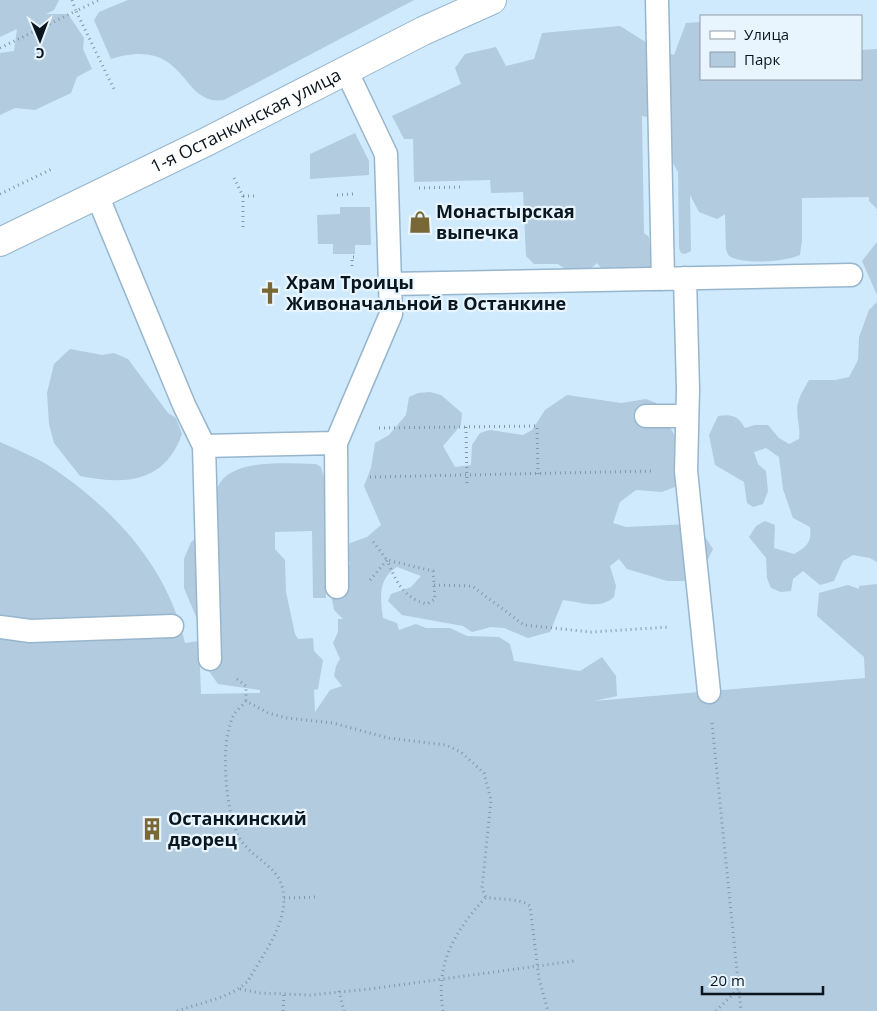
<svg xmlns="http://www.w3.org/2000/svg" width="877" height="1011" font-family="'Open Sans',sans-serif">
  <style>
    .green { fill: #b2cbdf }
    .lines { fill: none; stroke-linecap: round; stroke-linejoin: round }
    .service-casing { stroke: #97b6cd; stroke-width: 25 }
    .tertiary-casing { stroke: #97b6cd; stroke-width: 30 }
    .path { stroke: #8397a7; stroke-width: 3; stroke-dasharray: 1 4; stroke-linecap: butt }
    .service { stroke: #fff; stroke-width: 22 }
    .tertiary { stroke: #fff; stroke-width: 28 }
    .labels { text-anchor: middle; stroke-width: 4.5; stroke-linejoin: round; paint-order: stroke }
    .street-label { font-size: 18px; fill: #0a161f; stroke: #e8f5fe }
    .poi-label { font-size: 18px; font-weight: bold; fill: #0a161f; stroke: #e8f5fe; text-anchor: start }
  </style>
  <rect width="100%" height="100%" fill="#cfe9fd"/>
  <path class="green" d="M0,0H59L54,10L46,14H68L84,38L83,49L92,69L77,77L71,93L35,110L15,108L0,115V53L14,51L17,29L0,37Z
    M128,0H414L224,100C179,107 189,35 111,59L94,20L99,12Z
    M701,22V79H861V50L877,49V209L869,201V197L802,198V240L800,255C785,262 743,265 729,256L726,250L725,214L717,219L699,212L690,195L691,251L685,254L681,253L679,248L678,172L647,117L642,116L644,233L649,237L652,269L609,278L597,263L588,271L574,275L558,264H534L526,256L523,192L491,193L490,180L414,182L413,139H404L392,116L461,84L455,68L465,54L496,47L506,66L534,59L542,33L620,26L657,49L674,55L686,23Z
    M355,133L369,161V175L310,179V154Z
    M340,207H370L371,245H355V254H333V244H318L317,215L340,214Z
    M877,242V295L862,261Z
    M877,302V562L870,558L853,555L843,561L834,581L820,585L803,571L793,579L791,591L781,592L771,588L767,578L766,558L749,537L756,526L765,521L775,525L774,548L794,554C807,547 812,542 810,527L793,518L783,489L779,457L766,448L754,452L758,464L766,471L768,491L763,504L753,507L747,503L744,482L715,465L709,435L718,416C732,414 738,416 745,428L755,425H768L779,438L789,444L799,439C801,427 795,414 798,403C800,395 805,387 809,380H835L849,377L858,360L859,337L869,310Z
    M70,349L102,355L114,353L128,359L168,413L176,418L182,434C165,483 125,485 80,476L54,443L49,424L47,393L54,364Z
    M430,392L441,395L462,413L461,425L443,446L455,467L471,465L472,445L480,433L490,430L523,435L532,430L545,410L567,395L621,403L646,399L656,403L686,455L680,485L662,492L636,490L620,502L613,523L626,527L689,524L700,529L713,549L704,567L684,581H667L627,569L619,559L610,566L616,586L614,597C600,610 580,602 563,600L550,632L528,638L504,628L491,627L472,632L463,626L402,615L388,601L391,594L411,587L421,576L397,567C378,578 380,598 383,618L397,623L399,630L416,624L426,628H450L467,636L499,637L510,644L514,661L580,671L602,657L616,676L617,696L594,701L865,678L864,657L817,616L819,593L848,585L859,589V586L877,584V1011H0V442C20,451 43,460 61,474C120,515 169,572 185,643L199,641L201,694L260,693V690L218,684L206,667L204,636L184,588V559L191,542L212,526C214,514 214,498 218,487C230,457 291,464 316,464L321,467L324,477L326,598H313L312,531L275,532V549L285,560L286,592L295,634L298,639L313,638L314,651L323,660L318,689L314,690L315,712L330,690L342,686L334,676L336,666L340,659L333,643L338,632V619H343L334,610L329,583L350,564L347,551L350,543L367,537L381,525L364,486L371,468L375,443L389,435L406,415L409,397L418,393Z"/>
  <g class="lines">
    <defs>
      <path id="service" d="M657,0L663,279
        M346,70L386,154L390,284
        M97,195L184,405L204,446L336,443
        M685,278L688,389L686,471L709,692
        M646,416H687
        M204,446L210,659
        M337,587L336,443L391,314L390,284L851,275
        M0,627L30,631L172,626"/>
      <g id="tertiary">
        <path id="s1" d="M0,242L206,142L423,31L492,0"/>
      </g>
    </defs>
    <use href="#service" class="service-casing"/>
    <use href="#tertiary" class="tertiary-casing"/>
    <path class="path" d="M72,0L76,11L99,0
      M0,48L76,11L115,91
      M234,178L243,196V229
      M419,188L461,187
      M0,194L54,168
      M337,195L353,194
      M243,196H255
      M420,231H437
      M352,266V257H356
      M466,427L467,484
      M379,428L537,426L538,474
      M370,477L653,471
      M370,580L387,560C396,581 403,598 427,604L435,599L433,571L387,560L371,539
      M434,585L472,586L524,625L591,632L670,627
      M237,679L246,686V701
      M712,723L741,1011
      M284,898L318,897
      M240,989L260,993L310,995L370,989L574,961
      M339,991L344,1011
      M177,1011C202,1002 229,999 248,981C263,954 289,922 283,890C279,865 248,857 238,835C225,809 219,738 235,713C238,709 243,705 246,701L268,713L287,718L333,723L388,738L446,745L461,752L484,773L491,800L482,888L486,897C498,900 521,898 530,906L539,979L548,1011
      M283,1011L284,994
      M443,1011C435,963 455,931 486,897
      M716,1011L738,989"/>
    <use href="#service" class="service"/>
    <use href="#tertiary" class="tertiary"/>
  </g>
  <defs>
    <symbol id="shop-bare" viewBox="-9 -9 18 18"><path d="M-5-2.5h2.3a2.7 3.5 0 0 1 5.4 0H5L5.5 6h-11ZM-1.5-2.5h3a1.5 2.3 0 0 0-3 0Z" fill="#796735" stroke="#e8f5fe" stroke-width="2.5" paint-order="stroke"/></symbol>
    <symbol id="church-bare" viewBox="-9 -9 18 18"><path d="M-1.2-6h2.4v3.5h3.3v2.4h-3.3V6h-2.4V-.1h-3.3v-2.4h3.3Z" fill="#796735" stroke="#e8f5fe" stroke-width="2.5" paint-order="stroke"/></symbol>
    <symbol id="building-bare" viewBox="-9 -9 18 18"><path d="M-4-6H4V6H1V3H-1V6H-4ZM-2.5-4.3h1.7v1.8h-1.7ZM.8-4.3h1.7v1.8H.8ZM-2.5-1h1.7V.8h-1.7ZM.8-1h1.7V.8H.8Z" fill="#796735" stroke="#e8f5fe" stroke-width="2.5" paint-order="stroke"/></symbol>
  </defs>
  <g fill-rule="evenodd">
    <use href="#shop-bare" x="404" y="206" width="32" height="32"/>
    <use href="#church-bare" x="254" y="277" width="32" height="32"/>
    <use href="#building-bare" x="136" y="813" width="32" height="32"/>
  </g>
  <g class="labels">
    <g class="street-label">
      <text dy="6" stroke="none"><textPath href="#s1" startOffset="274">1-я Останкинская улица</textPath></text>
    </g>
    <g class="poi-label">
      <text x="436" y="218">Монастырская<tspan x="436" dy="21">выпечка</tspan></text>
      <text x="286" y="289">Храм Троицы<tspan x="286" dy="21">Живоначальной в Останкине</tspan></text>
      <text x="168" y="825">Останкинский<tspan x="168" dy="21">дворец</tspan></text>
    </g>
  </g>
  <rect x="700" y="15" width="162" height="65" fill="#e8f5fe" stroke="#8f9ca5"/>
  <rect x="710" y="31" width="25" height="8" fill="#ffffff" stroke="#8f9ca5"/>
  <text x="744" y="40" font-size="15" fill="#0a161f">Улица</text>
  <rect x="710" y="52" width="25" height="15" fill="#b2cbdf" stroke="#8f9ca5"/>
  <text x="744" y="65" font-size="15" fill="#0a161f">Парк</text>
  <g transform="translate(40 40) rotate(179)" stroke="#e8f5fe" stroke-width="4" paint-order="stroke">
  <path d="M0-4L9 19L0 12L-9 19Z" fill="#0a161f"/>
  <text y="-8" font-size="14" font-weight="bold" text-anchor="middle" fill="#0a161f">С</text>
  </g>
  <path d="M702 986v8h121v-8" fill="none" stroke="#0a161f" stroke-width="2.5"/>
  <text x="710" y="986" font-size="15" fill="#0a161f" stroke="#e8f5fe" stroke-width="4" paint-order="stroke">20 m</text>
</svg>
